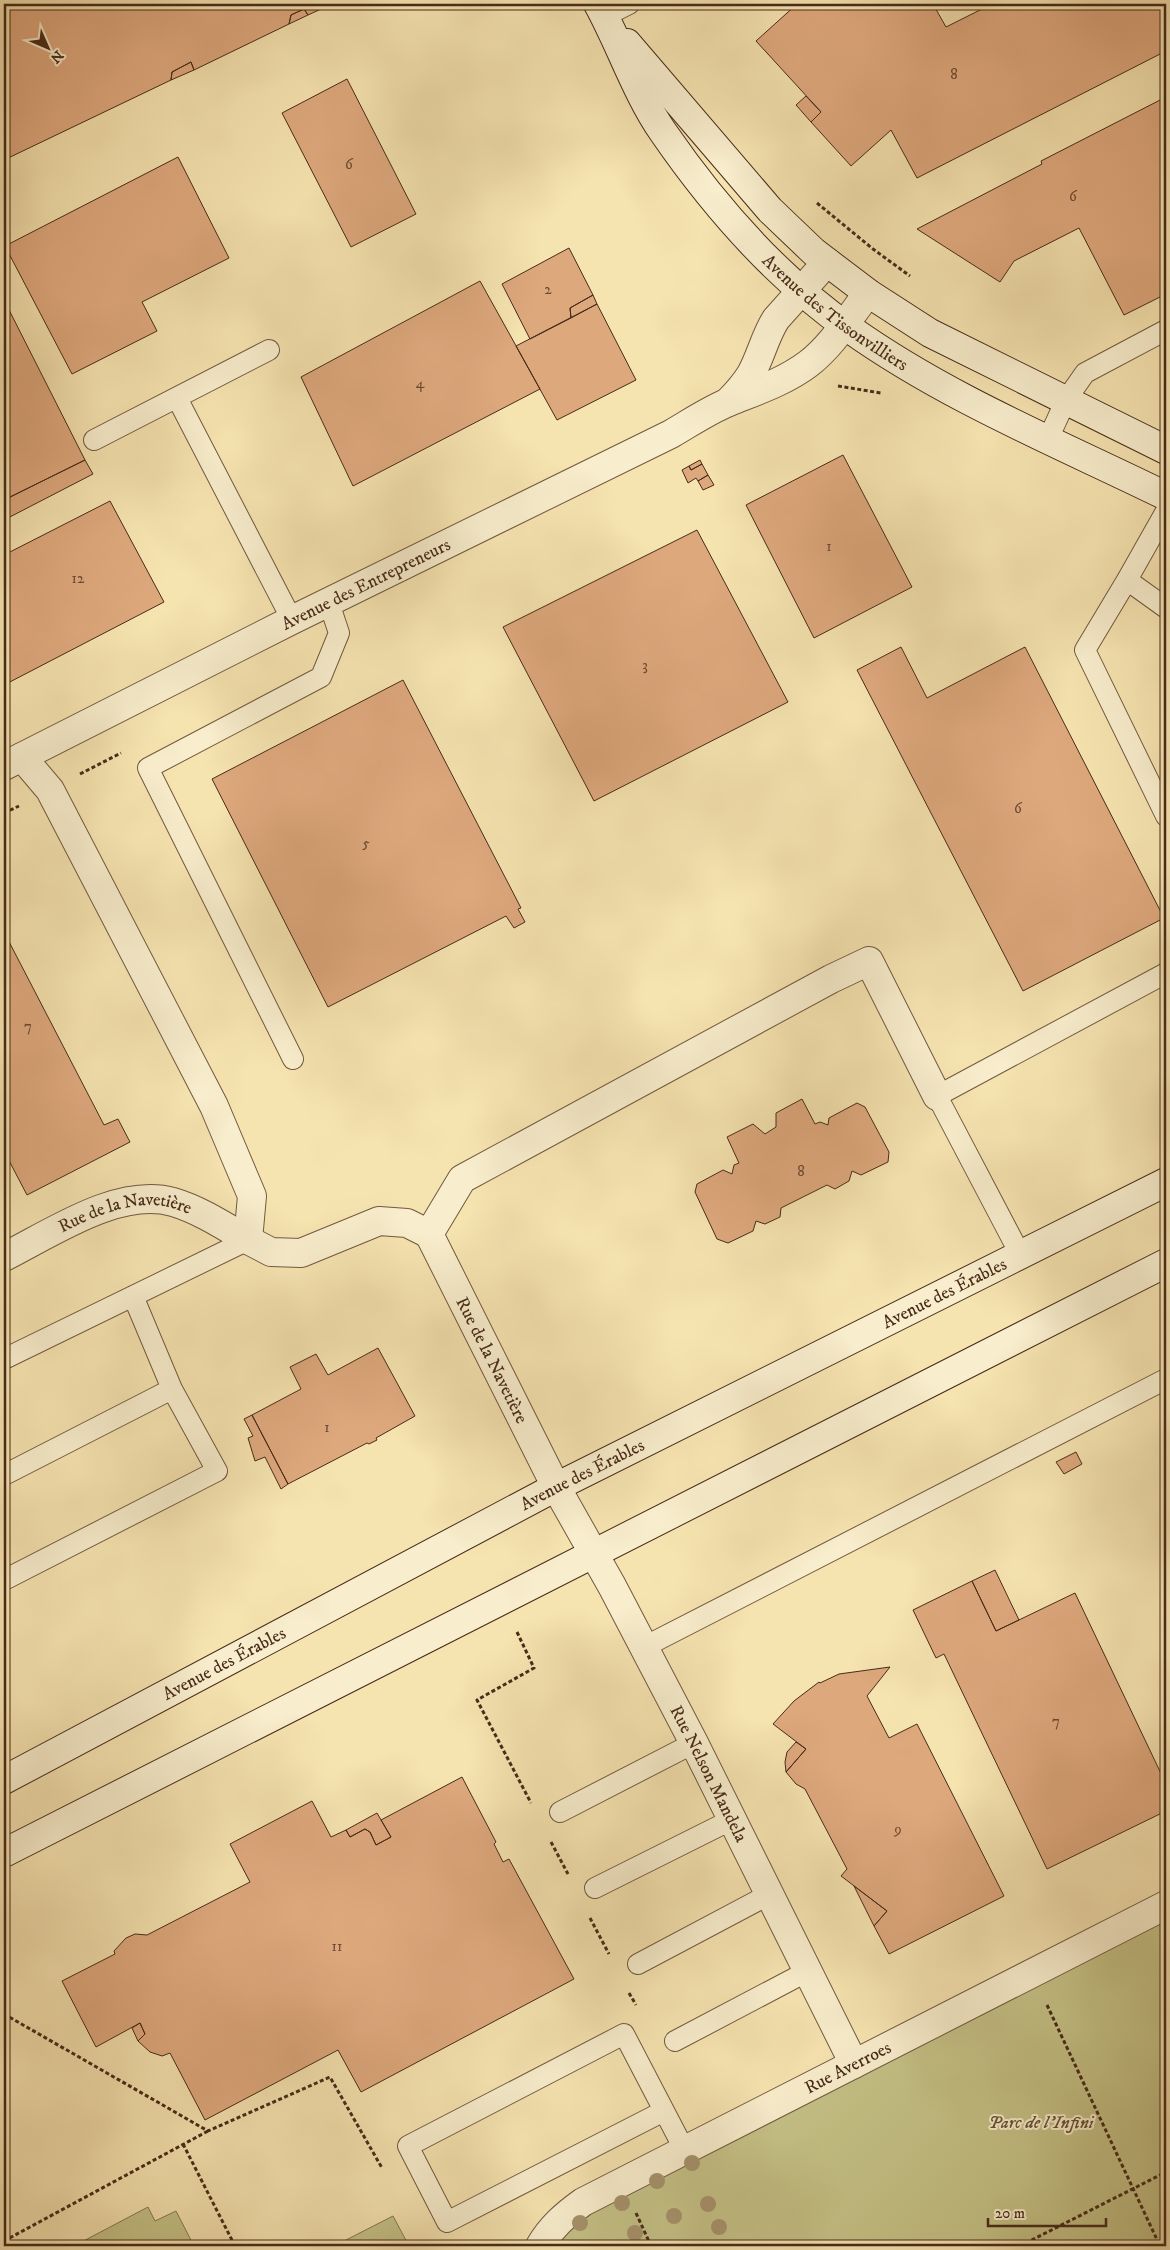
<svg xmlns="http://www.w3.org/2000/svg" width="1170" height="2250" font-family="'IM FELL DW Pica',serif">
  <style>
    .green { fill: #c4c186; stroke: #867650 }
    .building { fill: #dea87d; stroke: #472b19 }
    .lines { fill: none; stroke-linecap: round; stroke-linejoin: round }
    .lane-casing { stroke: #72593f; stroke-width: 22 }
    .street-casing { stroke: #72593f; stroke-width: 30 }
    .secondary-casing { stroke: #472b19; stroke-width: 30 }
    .path { stroke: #472b19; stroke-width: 3; stroke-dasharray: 4 2.5; stroke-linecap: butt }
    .lane { stroke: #f8edcc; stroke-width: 20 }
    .street { stroke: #f8edcc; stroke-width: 28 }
    .secondary { stroke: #f8edcc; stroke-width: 28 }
    .tree { fill: #a6926c }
    .labels { text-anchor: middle; stroke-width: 4; stroke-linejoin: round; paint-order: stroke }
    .number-label { font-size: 15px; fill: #6d4a32 }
    .street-label { font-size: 18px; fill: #472b19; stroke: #f8edcc }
    .park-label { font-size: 18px; font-style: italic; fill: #665034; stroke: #f8edcc }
  </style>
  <rect width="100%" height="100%" fill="#f5e3b0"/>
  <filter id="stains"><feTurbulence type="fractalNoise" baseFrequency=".004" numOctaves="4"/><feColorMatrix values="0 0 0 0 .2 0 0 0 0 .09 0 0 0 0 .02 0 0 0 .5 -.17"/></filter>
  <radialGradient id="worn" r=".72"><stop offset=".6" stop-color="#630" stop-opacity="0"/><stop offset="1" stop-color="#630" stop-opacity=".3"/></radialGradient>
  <path class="green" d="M1166,1919V2246H557L580,2218Z
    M148,2207L155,2221L176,2211L194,2246H74Z
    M393,2216L409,2246H350L346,2240Z"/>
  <path class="building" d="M4,4H332L308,15L304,9L291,15L289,24L194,70L191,62L172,72L171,80L4,160Z
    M797,4H933L946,27L992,4H1166V51L917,178L891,130L851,166L811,122L821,112L756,41Z
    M304,9L308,15L289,24L291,15Z
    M191,62L194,70L171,80L172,72Z
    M347,79L416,214L351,247L282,113Z
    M806,96L821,112L811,122L796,105Z
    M1166,97V294L1124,315L1079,228L1014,261L1000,282L917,229L1042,164L1041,161Z
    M178,157L229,258L142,302L157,331L72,374L5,246Z
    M569,248L593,295L570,308L571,318L530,339L502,284Z
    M480,281L540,389L353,486L301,377Z
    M593,295L597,304L571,318L570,308Z
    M4,300L85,460L4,500Z
    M597,304L636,380L557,420L516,346Z
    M843,455L912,587L814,638L746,505Z
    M85,460L93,474L4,520V500Z
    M700,460L702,464L691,470L689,466Z
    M702,464L708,475L698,481L696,478L688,483L682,470L689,466L691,470Z
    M708,475L714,485L703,490L698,481Z
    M110,501L164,602L4,685V555Z
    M697,530L788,702L594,801L503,627Z
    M901,647L927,698L1025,647L1164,918L1023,991L857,670Z
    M403,680L521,908L518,909L525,922L514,928L506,916L328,1007L212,779Z
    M4,932L104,1125L118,1119L130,1142L27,1195L4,1151Z
    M802,1099L815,1124L820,1122L828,1125L829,1118L857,1103L865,1107L889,1152L888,1162L861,1175L852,1171L849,1181L835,1189L827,1185L781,1208L780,1217L765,1224L756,1221L753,1231L728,1243L717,1239L695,1192L697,1184L723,1170L732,1174L734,1165L739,1163L727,1137L753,1124L765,1134L776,1127V1113Z
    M378,1348L415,1416L376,1438L377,1440L369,1444L367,1443L288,1484L252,1415L301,1389L290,1367L316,1354L328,1375Z
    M252,1415L288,1484L281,1489L265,1457L255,1461L248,1438L253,1436L244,1419Z
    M1076,1452L1082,1464L1064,1474L1056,1462Z
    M995,1570L1019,1620L996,1631L972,1581Z
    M972,1581L996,1631L1075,1593L1166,1784V1811L1047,1869L944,1654L936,1658L913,1610Z
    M890,1667L867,1696L889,1738L917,1724L1004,1896L889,1954L874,1926L887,1911L841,1876L847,1869L805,1789L796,1784L786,1772L806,1749L773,1724L794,1701L819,1682L820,1683L839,1674Z
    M796,1742L806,1749L786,1772L785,1762L787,1752Z
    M462,1777L496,1842L494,1844L503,1862L509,1859L574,1979L361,2092L338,2050L205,2120L170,2053L162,2056L150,2052L138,2041L145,2034L140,2023L96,2047L62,1981L115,1954L114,1951L126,1938L135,1934L147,1935L250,1882L230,1844L312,1801L331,1837L346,1830L350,1837L365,1829L370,1832L376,1845L391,1837L381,1820Z
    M377,1813L391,1837L376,1845L370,1832L365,1829L350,1837L346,1830Z
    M854,1886L887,1911L874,1926Z
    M140,2023L145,2034L138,2041L132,2028Z"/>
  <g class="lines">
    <defs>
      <path id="lane" d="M605,16L629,4
        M177,398L292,620
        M1048,439L1066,400L1085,373L1166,330
        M94,440L269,350
        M1127,580L1166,511
        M1166,608L1127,580L1085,650L1166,816
        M293,1059L148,768L321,677L339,633L329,603
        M1021,1256L937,1096L1166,973
        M4,1359L248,1240
        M4,1475L172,1389
        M4,1580L217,1471L172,1389L133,1296
        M644,1647L1166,1379
        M560,1812L694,1743
        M595,1888L731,1820
        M638,1964L770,1894
        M675,2041L808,1971
        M664,2111L447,2222L408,2146L624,2034L685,2151"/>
      <g id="street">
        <path d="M728,402C737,393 745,384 751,374C761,356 765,336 776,319L827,262"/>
        <path d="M22,757L50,790L214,1106L252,1196L248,1240L271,1252L301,1253L379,1221L407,1223L429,1234L462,1179L831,979L869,961L937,1096"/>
        <path id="s1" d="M4,766L292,620L671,434C690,423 709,410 729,402C756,391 784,382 808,364C832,346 850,316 868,293"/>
        <path id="s2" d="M429,1234L556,1487L612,1586L694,1743L854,2064"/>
        <path id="s3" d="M4,1257C52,1233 118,1187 173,1202C200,1210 224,1226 248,1240"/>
        <path id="s4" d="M540,2246C551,2227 565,2215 583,2202L1166,1905"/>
      </g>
      <g id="secondary">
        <path id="s5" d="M598,4C621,46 636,93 663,132C714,206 776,277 850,329C947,398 1060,444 1166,496"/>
        <path d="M627,43L770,210L814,252L868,293L930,333L1166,450"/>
        <path id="s6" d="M4,1780L556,1487L1166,1182"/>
        <path d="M4,1853L1166,1263"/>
      </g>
    </defs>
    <use href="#lane" class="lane-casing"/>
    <use href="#street" class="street-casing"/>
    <use href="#secondary" class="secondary-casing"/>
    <path class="path" d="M817,203L873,249L910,276
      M838,386L881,393
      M80,774L121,753
      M4,813L19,806
      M517,1632L534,1668L477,1700L531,1803
      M551,1842L568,1874
      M590,1918L609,1954
      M629,1993L636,2005
      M1047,2005L1160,2246
      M4,2014L208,2131L330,2077L382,2168
      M183,2144L235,2246
      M636,2213L651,2246
      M4,2241L208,2131
      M1020,2246L1166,2172"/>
    <use href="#lane" class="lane"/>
    <use href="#street" class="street"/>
    <use href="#secondary" class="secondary"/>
  </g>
  <g class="tree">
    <circle cx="692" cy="2163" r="8"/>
    <circle cx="657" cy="2181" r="8"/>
    <circle cx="622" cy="2203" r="8"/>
    <circle cx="708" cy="2204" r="8"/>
    <circle cx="674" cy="2216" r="8"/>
    <circle cx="580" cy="2223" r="8"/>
    <circle cx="719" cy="2227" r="8"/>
    <circle cx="635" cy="2233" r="8"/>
  </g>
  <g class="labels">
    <g class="number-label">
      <text x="954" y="79">8</text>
      <text x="349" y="169">6</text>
      <text x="1073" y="201">6</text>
      <text x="548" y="294">2</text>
      <text x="420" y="388">4</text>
      <text x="829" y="551">1</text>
      <text x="78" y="583">12</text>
      <text x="645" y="670">3</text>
      <text x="1018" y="813">6</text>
      <text x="366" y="848">5</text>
      <text x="28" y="1031">7</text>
      <text x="801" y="1176">8</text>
      <text x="327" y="1432">1</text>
      <text x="1056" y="1726">7</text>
      <text x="898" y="1834">9</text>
      <text x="337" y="1951">11</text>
    </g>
    <g class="street-label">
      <text dy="6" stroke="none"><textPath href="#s5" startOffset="395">Avenue des Tissonvilliers</textPath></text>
      <text dy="6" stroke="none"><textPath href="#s1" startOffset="405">Avenue des Entrepreneurs</textPath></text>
      <text dy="6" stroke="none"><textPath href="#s3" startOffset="132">Rue de la Navetière</textPath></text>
      <text dy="6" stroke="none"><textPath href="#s6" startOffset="1059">Avenue des Érables</textPath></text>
      <text dy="6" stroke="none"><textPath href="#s2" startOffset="141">Rue de la Navetière</textPath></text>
      <text dy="6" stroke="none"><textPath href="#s6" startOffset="654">Avenue des Érables</textPath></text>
      <text dy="6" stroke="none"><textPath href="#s6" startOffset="249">Avenue des Érables</textPath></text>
      <text dy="6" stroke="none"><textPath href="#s2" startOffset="608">Rue Nelson Mandela</textPath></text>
      <text dy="6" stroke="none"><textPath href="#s4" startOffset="359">Rue Averroes</textPath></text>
    </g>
    <g class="park-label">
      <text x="1041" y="2128">Parc de l'Infini</text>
    </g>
  </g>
  <rect width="1170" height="2250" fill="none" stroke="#f5e3b0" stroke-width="20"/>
  <rect x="5" y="5" width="1160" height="2240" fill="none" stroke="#472b19" stroke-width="2.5"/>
  <rect x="10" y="10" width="1150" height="2230" fill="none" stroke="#472b19"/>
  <g transform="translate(48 48) rotate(135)" stroke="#f8edcc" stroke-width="4" paint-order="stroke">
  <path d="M0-4L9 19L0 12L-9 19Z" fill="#472b19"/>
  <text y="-8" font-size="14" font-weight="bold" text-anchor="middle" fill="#472b19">N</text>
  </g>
  <path d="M988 2218v8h118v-8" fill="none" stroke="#472b19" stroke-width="2.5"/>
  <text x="995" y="2218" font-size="15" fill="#472b19" stroke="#f8edcc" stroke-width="4" paint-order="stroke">20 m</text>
  <rect width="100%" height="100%" filter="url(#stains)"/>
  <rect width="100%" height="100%" fill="url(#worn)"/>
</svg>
